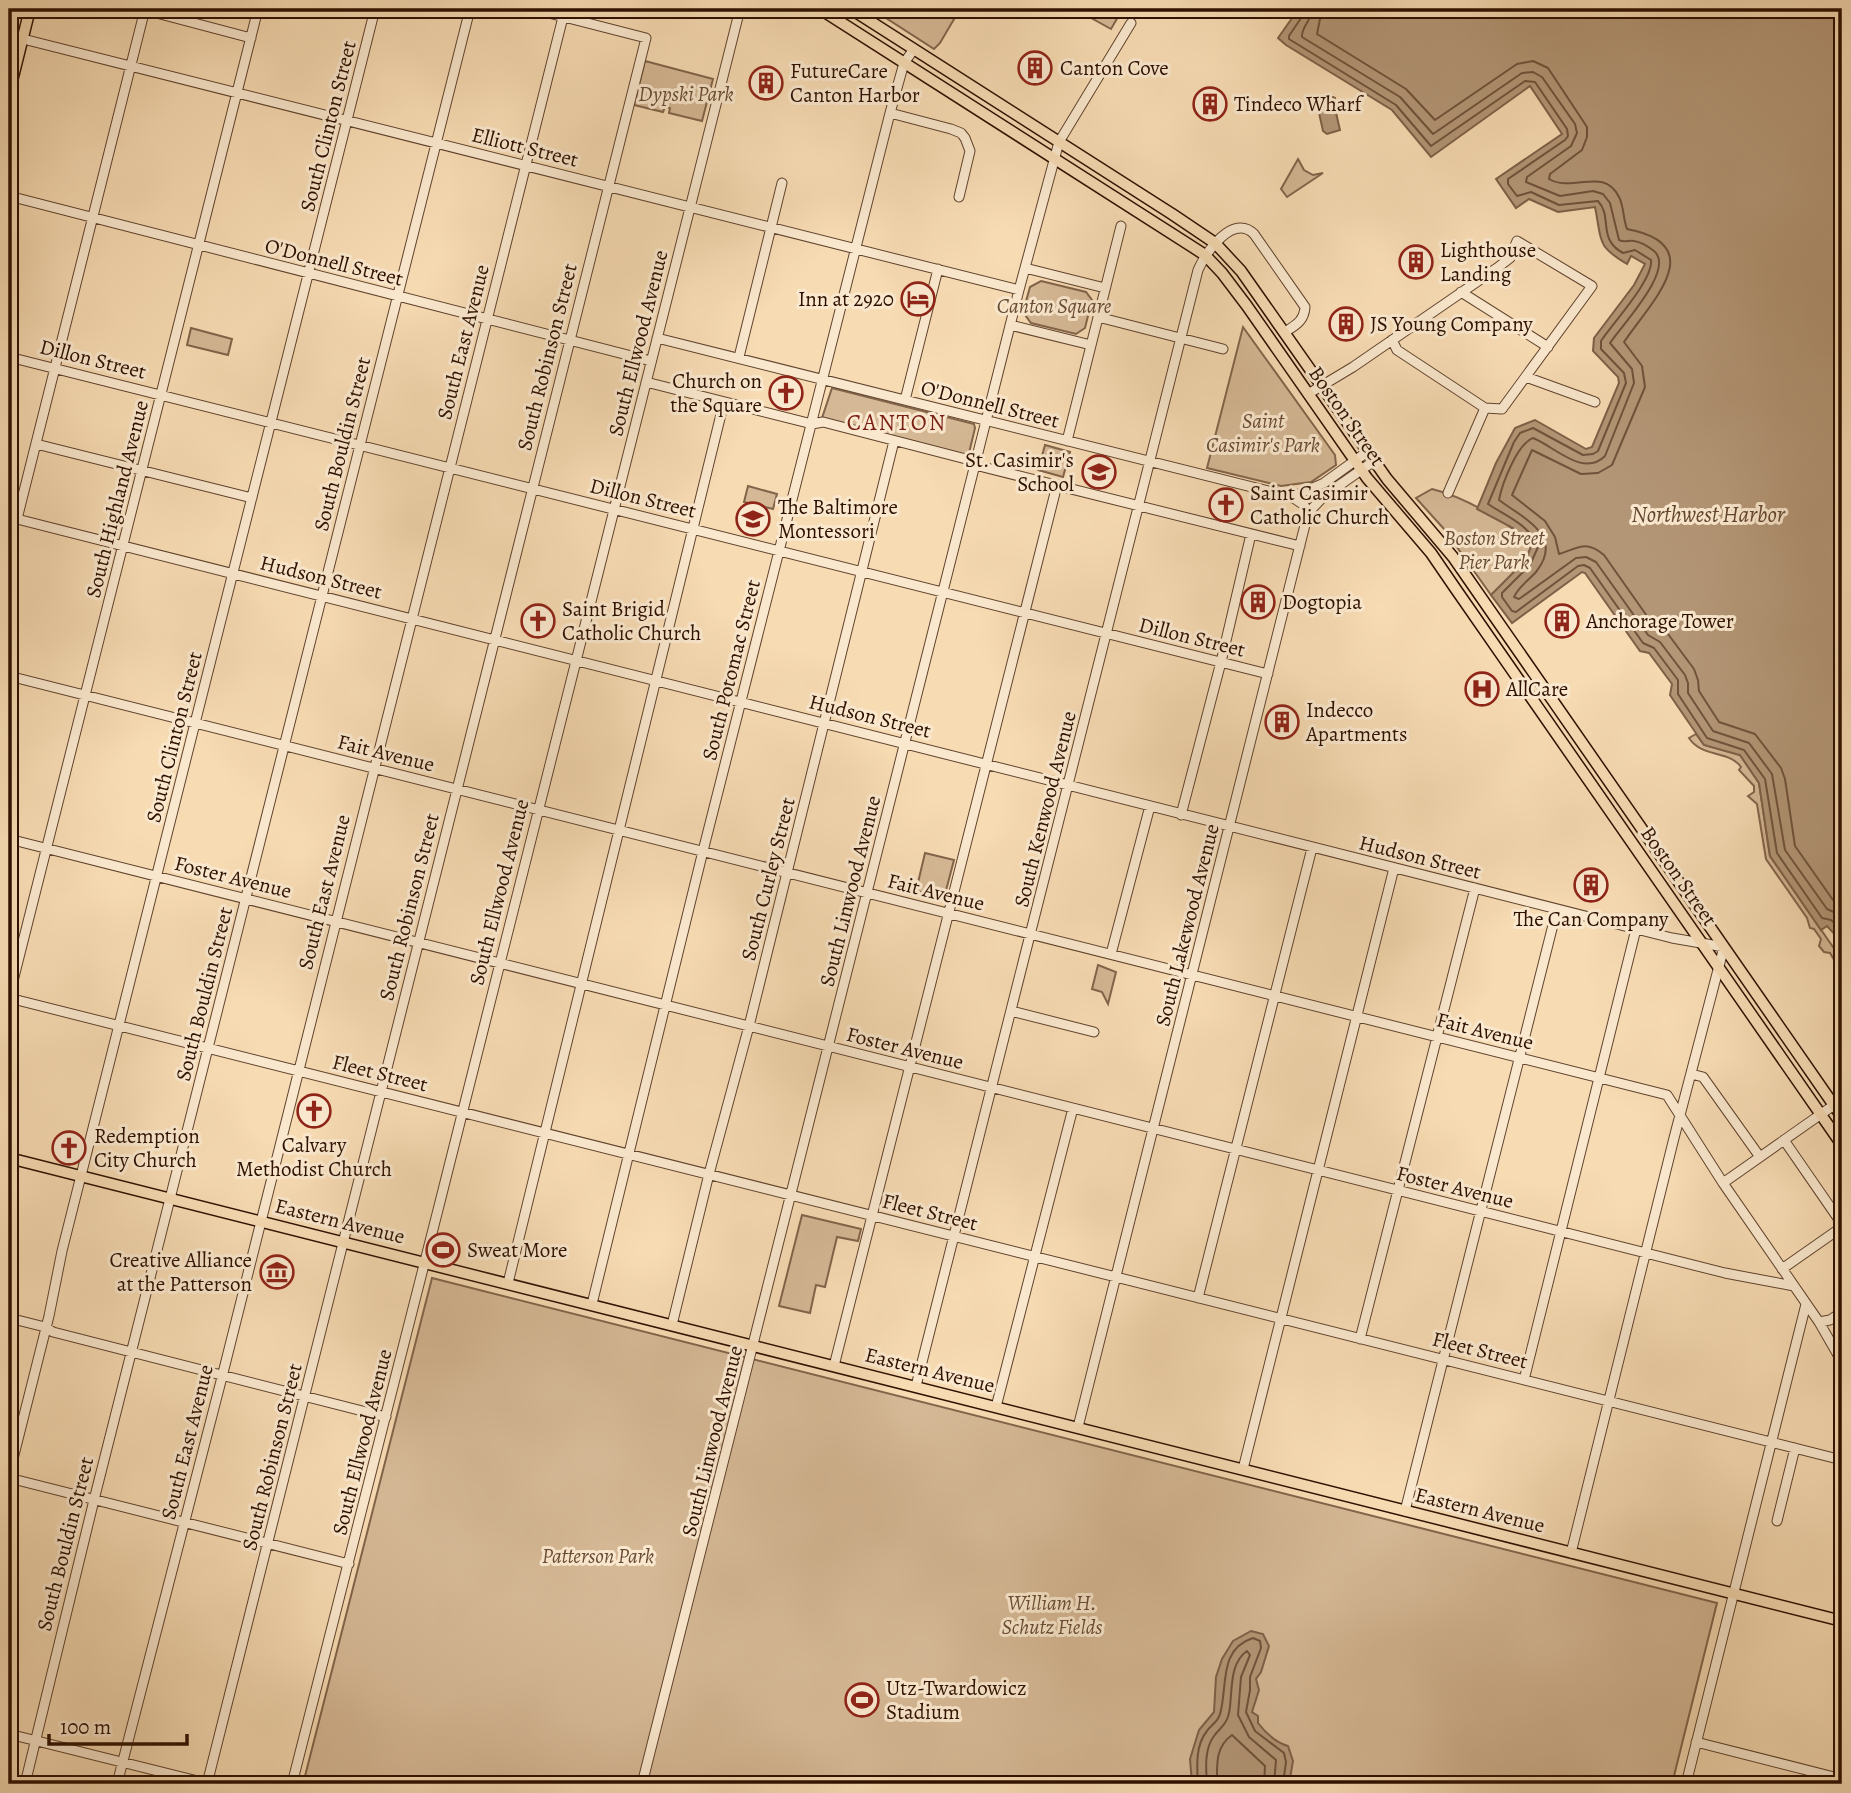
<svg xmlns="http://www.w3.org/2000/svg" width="1851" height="1793" font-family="Alegreya,serif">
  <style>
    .green { fill: #d5b895; stroke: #82644a; stroke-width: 2 }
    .water { fill: #b39676; stroke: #7e6047; stroke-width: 2 }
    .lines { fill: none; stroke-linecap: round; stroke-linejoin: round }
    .shore { stroke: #70533b; stroke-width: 2 }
    .minor-casing { stroke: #60432d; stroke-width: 11 }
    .major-casing { stroke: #2e1000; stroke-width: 13 }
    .minor { stroke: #fae8ce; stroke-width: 9 }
    .major { stroke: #f7dbb3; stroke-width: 10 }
    .labels { text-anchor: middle; stroke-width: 6; stroke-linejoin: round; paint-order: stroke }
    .poi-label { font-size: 21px; fill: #2e1000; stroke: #fae8ce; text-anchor: start }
    .park-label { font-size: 21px; font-style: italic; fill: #684b34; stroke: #fae8ce }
    .street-label { font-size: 21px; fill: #2e1000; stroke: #fae8ce }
    .neighbourhood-label { font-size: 23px; letter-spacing: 2px; fill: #7a1f14; stroke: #fae8ce }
    .water-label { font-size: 23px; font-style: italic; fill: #63462f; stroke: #fae8ce }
  </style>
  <rect width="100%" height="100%" fill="#f7dbb3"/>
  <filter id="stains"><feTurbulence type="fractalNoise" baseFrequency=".00286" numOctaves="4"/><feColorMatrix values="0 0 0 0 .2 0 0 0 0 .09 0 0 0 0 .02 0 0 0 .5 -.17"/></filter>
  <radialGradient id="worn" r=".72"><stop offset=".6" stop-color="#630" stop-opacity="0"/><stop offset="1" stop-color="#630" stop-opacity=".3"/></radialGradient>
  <path class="green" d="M872,9H960L940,43L934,49Z
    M1075,9H1119L1122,10L1111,29Z
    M645,61L713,79L702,121L669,113L670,108L665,107L663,112L634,105Z
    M1298,159L1304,170L1313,175L1323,173L1287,197L1281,189Z
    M1041,281L1086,292L1092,300L1085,328L1076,334L1031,323L1023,312L1030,287Z
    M1243,327L1335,455L1336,465L1311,482L1281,486L1207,468Z
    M191,328L232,339L228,355L187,345Z
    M832,388L974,424L975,428L969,453L965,456L822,418Z
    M1045,445L1070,452L1063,477L1038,470Z
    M748,486L777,494L773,509L744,502Z
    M1432,489C1461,496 1514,523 1531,547L1525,561L1491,595L1444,529L1416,498Z
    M1696,734L1704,745L1740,755L1759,783L1770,856L1842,960V973L1830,953L1824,952L1819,946L1821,939L1814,929L1810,928L1807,918L1766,859L1757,804L1748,796L1754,792V786L1739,770L1741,767C1729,750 1702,758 1689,738Z
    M925,853L954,860L944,898L916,891Z
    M1098,965L1116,972L1108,1004L1102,992L1092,989Z
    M802,1215L861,1229L858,1241L837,1237L825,1287L816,1285L810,1313L779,1306Z
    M432,1278L1717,1603L1672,1784H303Z"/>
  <path class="water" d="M1294,9H1842V935L1838,938L1827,926L1821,930L1770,856L1759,783L1740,755L1704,745L1670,695L1672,684L1649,653L1640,651L1585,573L1582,572L1512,623L1491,595L1525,561L1531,547L1513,528L1477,509L1496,463L1515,428L1535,420L1586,449L1592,447L1619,383L1618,377L1593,351L1594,338L1634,285L1645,264L1631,256L1627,264C1595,245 1602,240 1595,207L1558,212L1529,199L1516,208L1496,179L1562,134L1530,86L1431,157L1392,110L1286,45L1278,38L1297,11Z
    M1333,97L1335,98L1334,104L1340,130L1327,134L1323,131L1317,104L1320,98Z
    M1251,1631L1263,1634L1269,1646L1261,1672L1256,1679L1259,1690L1252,1712L1258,1716V1723C1265,1732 1276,1743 1288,1746L1293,1761L1289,1784H1192L1190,1759L1199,1730L1214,1712L1216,1677L1222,1659L1233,1641Z"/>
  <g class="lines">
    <path class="shore" d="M1303,9V15L1289,36V39L1396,105L1431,146L1525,81L1535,82L1567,129L1568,136L1565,140L1508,179V184L1517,196L1531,192L1559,205L1598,201C1613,217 1597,239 1623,253L1635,250L1651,260C1654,279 1612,324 1601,341V349L1624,373L1626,383L1598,451L1593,454L1583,455L1533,428L1520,433L1514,442L1488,504C1506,516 1530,525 1538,547L1530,565L1502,593V597L1512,611L1516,612L1578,566L1584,565L1590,568L1643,643L1654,648L1678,680V694L1707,738L1744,750L1765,779L1777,853L1822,918L1831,920L1842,930
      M1312,9C1312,20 1301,27 1302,37L1400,97L1433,134L1522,73L1533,72L1542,77L1575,124L1577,133L1571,146L1527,177L1526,182L1560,196L1593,191L1603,194L1610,203L1619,240C1625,243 1628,240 1634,241C1641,242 1649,247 1654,251C1676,269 1621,326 1610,343L1632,369L1634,383L1605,456C1583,478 1554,446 1533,438C1517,444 1502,484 1499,500C1523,518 1565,536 1536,572C1529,580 1518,587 1514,597L1519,599L1576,558L1586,557L1596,562L1648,635L1660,642L1685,675L1688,683V693L1713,731L1749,743L1772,774L1785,850L1827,909L1836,913L1842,919
      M1322,9L1317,34L1406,89L1435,120L1517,64L1533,61L1548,68L1587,127V137L1582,150L1550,174L1549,179C1573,193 1604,166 1619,197C1624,206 1623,219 1627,229C1712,245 1650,303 1624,342L1642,366L1645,387L1612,465L1598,473L1581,474L1532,450L1512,495L1545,521L1555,537L1559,554C1577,549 1585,539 1604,555L1654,626L1668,634L1694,669L1698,680L1699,691L1719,722L1755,734L1781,768L1785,779L1795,846L1833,900L1842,904
      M1198,1784C1197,1768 1195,1745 1207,1731C1211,1725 1218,1722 1220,1714C1228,1687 1218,1649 1253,1638L1260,1641L1261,1648L1250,1677V1690L1246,1712L1255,1731L1284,1753L1286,1762L1283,1784
      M1207,1784C1206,1769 1204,1749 1214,1736C1220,1728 1227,1724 1229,1713C1233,1694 1228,1664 1247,1651L1250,1655L1241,1677L1238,1715L1249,1737L1276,1760L1274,1784
      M1217,1784C1217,1765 1215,1747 1232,1735L1265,1766L1264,1784"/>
    <defs>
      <path id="minor" d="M145,10L251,38
        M23,39L1019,290
        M890,113L951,129L961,133L965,138L970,151L959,197
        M9,196L651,361
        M1025,268L1105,288
        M1461,292L1548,347
        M1098,317L1223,349
        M1010,325L1091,345
        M657,338L1292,497L1304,505L1308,513
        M9,357L1268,674
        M739,357L782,183
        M1526,377L1595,402
        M646,382L812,424L823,422L966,459L975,465L1300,546
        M1308,394L1353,367L1497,268L1510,258L1517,241L1592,286L1502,409L1485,408L1397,350L1392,340
        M905,400L938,269
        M1067,441L1121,226
        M36,444L252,498
        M1448,493L1485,408
        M1292,497L1324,483L1367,452
        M9,517L1672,938L1724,947L1674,1138L1571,1553
        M17,519L145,9
        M9,676L1667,1095L1723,1183L1819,1322L1842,1362
        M1181,815L1221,662L1251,534
        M9,839L1725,1273L1794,1286
        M1111,954L1150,806
        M9,997L258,9
        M9,998L1842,1460
        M1011,1011L1094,1032
        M1691,1074L1703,1077L1760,1157
        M1784,1140L1842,1224
        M1723,1183L1834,1105
        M1782,1269L1842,1227
        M508,1283L724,402
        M1198,1298L1312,848
        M592,1304L703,851L890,113L904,63L914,49
        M9,1318L45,1327L53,1332L386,1417
        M1819,1322L1830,1320L1842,1312
        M672,1325L709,1174L749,1026L894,441
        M1360,1339L1475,888
        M834,1366L1057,485
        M1524,1380L1636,929
        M916,1386L1198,270C1206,252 1233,213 1254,234L1305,307C1304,321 1296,325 1285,332
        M996,1407L1073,1108
        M1078,1427L1308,513L1324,496L1374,461
        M1243,1469L1394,868
        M9,1475L49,1316L62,1251L375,9
        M9,1478L349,1564
        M1405,1511L1557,909
        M1777,1521L1795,1448
        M9,1734L210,1784
        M1696,1742L1842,1779
        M25,1784L94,1500L470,9
        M117,1784L221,1381L565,9
        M207,1784L646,38L533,9
        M292,1784C444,1193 590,600 740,9
        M642,1784L1019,290L1059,142L1131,23
        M1686,1784L1806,1304"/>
      <path id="major" d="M820,9L1188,244L1205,255L1222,273L1247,306L1367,478L1431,553L1455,588L1842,1145
        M851,9L1172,214L1215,243L1241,271L1387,479L1453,557L1842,1117
        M9,93L30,9
        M9,1158L1842,1621"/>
    </defs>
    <use href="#minor" class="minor-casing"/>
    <use href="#major" class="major-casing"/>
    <use href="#minor" class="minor"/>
    <use href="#major" class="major"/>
  </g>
  <defs>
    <symbol id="building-ring" viewBox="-11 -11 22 22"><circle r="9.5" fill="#fae8ce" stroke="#8f2418" stroke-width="1.5"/><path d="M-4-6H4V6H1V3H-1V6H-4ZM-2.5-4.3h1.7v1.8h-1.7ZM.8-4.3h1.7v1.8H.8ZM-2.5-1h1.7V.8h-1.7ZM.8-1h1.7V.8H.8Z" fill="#8f2418"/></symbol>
    <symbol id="hotel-ring" viewBox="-11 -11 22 22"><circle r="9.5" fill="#fae8ce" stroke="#8f2418" stroke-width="1.5"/><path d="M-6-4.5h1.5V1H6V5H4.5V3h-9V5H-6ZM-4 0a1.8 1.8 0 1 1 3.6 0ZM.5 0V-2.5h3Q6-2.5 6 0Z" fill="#8f2418"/></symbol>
    <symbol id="church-ring" viewBox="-11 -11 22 22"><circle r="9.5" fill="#fae8ce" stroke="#8f2418" stroke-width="1.5"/><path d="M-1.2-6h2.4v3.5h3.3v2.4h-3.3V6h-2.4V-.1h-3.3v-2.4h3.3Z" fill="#8f2418"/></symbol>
    <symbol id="school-ring" viewBox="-11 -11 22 22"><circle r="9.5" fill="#fae8ce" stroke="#8f2418" stroke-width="1.5"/><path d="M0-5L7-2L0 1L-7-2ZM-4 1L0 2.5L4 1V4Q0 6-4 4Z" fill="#8f2418"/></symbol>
    <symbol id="hospital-ring" viewBox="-11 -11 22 22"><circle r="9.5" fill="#fae8ce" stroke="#8f2418" stroke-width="1.5"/><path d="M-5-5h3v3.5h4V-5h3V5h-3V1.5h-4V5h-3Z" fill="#8f2418"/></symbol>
    <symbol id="stadium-ring" viewBox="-11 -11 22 22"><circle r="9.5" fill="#fae8ce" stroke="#8f2418" stroke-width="1.5"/><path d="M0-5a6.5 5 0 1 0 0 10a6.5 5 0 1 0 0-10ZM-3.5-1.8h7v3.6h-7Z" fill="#8f2418"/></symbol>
    <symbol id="museum-ring" viewBox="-11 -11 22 22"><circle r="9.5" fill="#fae8ce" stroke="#8f2418" stroke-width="1.5"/><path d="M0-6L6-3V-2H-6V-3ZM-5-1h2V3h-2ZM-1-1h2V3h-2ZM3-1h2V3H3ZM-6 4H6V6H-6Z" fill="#8f2418"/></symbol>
  </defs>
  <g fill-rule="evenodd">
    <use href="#building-ring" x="1016" y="49" width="38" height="38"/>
    <use href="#building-ring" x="747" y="64" width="38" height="38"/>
    <use href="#building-ring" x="1191" y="85" width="38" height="38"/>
    <use href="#building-ring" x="1397" y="243" width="38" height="38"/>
    <use href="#hotel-ring" x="899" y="280" width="38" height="38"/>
    <use href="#building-ring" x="1327" y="305" width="38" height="38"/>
    <use href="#church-ring" x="767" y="374" width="38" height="38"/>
    <use href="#school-ring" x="1080" y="453" width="38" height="38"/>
    <use href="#church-ring" x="1207" y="486" width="38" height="38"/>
    <use href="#school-ring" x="734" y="500" width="38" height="38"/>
    <use href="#building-ring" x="1239" y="583" width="38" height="38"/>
    <use href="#church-ring" x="519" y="602" width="38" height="38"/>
    <use href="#building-ring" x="1543" y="602" width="38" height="38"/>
    <use href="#hospital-ring" x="1463" y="670" width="38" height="38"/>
    <use href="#building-ring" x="1263" y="703" width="38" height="38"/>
    <use href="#building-ring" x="1572" y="866" width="38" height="38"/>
    <use href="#church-ring" x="295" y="1092" width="38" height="38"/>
    <use href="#church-ring" x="50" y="1129" width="38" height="38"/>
    <use href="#stadium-ring" x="424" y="1231" width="38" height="38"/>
    <use href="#museum-ring" x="258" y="1253" width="38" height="38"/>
    <use href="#stadium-ring" x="843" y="1681" width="38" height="38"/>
  </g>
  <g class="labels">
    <g class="poi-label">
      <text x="1060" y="75">Canton Cove</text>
      <text x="790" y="78">FutureCare<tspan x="790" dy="24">Canton Harbor</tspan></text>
      <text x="1234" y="111">Tindeco Wharf</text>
      <text x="1440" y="257">Lighthouse<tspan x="1440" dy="24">Landing</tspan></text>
      <text x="894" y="306" text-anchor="end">Inn at 2920</text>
      <text x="1370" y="331">JS Young Company</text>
      <text x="762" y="388" text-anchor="end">Church on<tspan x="762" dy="24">the Square</tspan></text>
      <text x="1074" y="467" text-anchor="end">St. Casimir's<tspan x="1074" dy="24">School</tspan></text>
      <text x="1250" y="500">Saint Casimir<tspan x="1250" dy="24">Catholic Church</tspan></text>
      <text x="778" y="514">The Baltimore<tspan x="778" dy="24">Montessori</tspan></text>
      <text x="1282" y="609">Dogtopia</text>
      <text x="562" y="616">Saint Brigid<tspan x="562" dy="24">Catholic Church</tspan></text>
      <text x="1586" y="628">Anchorage Tower</text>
      <text x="1506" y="696">AllCare</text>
      <text x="1306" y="717">Indecco<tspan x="1306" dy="24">Apartments</tspan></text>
      <text x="1591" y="926" text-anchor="middle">The Can Company</text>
      <text x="94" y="1143">Redemption<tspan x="94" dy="24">City Church</tspan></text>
      <text x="314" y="1152" text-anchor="middle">Calvary<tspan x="314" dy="24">Methodist Church</tspan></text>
      <text x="467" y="1257">Sweat More</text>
      <text x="252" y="1267" text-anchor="end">Creative Alliance<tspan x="252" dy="24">at the Patterson</tspan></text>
      <text x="886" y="1695">Utz-Twardowicz<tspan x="886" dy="24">Stadium</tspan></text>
    </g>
    <g class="park-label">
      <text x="686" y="101">Dypski Park</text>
      <text x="1054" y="313">Canton Square</text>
      <text x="1263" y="428">Saint<tspan x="1263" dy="24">Casimir's Park</tspan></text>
      <text x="1494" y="545">Boston Street<tspan x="1494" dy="24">Pier Park</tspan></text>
      <text x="598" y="1563">Patterson Park</text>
      <text x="1052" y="1610">William H.<tspan x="1052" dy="24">Schutz Fields</tspan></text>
    </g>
    <g class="street-label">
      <text transform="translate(328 126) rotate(-76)" y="7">South Clinton Street</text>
      <text transform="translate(525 147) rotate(14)" y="7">Elliott Street</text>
      <text transform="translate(334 262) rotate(14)" y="7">O'Donnell Street</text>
      <text transform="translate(463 342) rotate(-76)" y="7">South East Avenue</text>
      <text transform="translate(638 343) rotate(-76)" y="7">South Ellwood Avenue</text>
      <text transform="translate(547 357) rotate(-76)" y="7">South Robinson Street</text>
      <text transform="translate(93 359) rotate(14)" y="7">Dillon Street</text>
      <text transform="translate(990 404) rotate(14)" y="7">O'Donnell Street</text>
      <text transform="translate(1347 416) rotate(55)" y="7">Boston Street</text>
      <text transform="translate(342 444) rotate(-76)" y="7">South Bouldin Street</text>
      <text transform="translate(643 498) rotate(14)" y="7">Dillon Street</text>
      <text transform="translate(117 499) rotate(-76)" y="7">South Highland Avenue</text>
      <text transform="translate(321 577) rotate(14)" y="7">Hudson Street</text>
      <text transform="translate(1192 637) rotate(14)" y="7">Dillon Street</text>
      <text transform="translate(731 670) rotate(-76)" y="7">South Potomac Street</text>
      <text transform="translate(870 716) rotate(14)" y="7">Hudson Street</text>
      <text transform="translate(174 737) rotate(-76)" y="7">South Clinton Street</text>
      <text transform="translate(386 753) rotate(14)" y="7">Fait Avenue</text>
      <text transform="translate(1045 809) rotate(-76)" y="7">South Kenwood Avenue</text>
      <text transform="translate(1420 857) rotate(14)" y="7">Hudson Street</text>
      <text transform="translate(1679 876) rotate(55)" y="7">Boston Street</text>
      <text transform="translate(233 877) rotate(14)" y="7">Foster Avenue</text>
      <text transform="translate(768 879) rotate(-76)" y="7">South Curley Street</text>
      <text transform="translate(850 891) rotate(-76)" y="7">South Linwood Avenue</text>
      <text transform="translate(324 892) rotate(-76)" y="7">South East Avenue</text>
      <text transform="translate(499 892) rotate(-76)" y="7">South Ellwood Avenue</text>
      <text transform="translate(936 892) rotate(14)" y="7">Fait Avenue</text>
      <text transform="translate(409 907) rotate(-76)" y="7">South Robinson Street</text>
      <text transform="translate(1187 925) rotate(-76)" y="7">South Lakewood Avenue</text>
      <text transform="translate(204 994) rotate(-76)" y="7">South Bouldin Street</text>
      <text transform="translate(1485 1031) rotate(14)" y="7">Fait Avenue</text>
      <text transform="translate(905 1048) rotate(14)" y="7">Foster Avenue</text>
      <text transform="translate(380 1073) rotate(14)" y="7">Fleet Street</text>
      <text transform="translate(1455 1187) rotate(14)" y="7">Foster Avenue</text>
      <text transform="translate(930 1212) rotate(14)" y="7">Fleet Street</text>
      <text transform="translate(340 1221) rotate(14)" y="7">Eastern Avenue</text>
      <text transform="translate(1480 1350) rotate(14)" y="7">Fleet Street</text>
      <text transform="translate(930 1370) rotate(14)" y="7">Eastern Avenue</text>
      <text transform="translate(712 1441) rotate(-76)" y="7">South Linwood Avenue</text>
      <text transform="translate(187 1442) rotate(-76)" y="7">South East Avenue</text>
      <text transform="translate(362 1442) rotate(-76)" y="7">South Ellwood Avenue</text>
      <text transform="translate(272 1457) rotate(-76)" y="7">South Robinson Street</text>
      <text transform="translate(1480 1510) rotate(14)" y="7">Eastern Avenue</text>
      <text transform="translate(65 1544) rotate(-76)" y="7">South Bouldin Street</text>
    </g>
    <g class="neighbourhood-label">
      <text x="897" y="430">CANTON</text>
    </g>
    <g class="water-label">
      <text x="1708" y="522">Northwest Harbor</text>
    </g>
  </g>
  <rect width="1851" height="1793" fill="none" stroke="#f7dbb3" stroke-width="35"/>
  <rect x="10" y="10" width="1830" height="1772" fill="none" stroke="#2e1000" stroke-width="3.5"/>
  <rect x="18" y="18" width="1816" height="1758" fill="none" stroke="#2e1000" stroke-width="2"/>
  <path d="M49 1734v10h138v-10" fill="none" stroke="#2e1000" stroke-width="3.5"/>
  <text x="60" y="1734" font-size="21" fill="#2e1000" stroke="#fae8ce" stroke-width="5" paint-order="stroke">100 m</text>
  <rect width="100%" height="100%" filter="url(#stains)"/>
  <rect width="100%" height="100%" fill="url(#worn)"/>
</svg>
